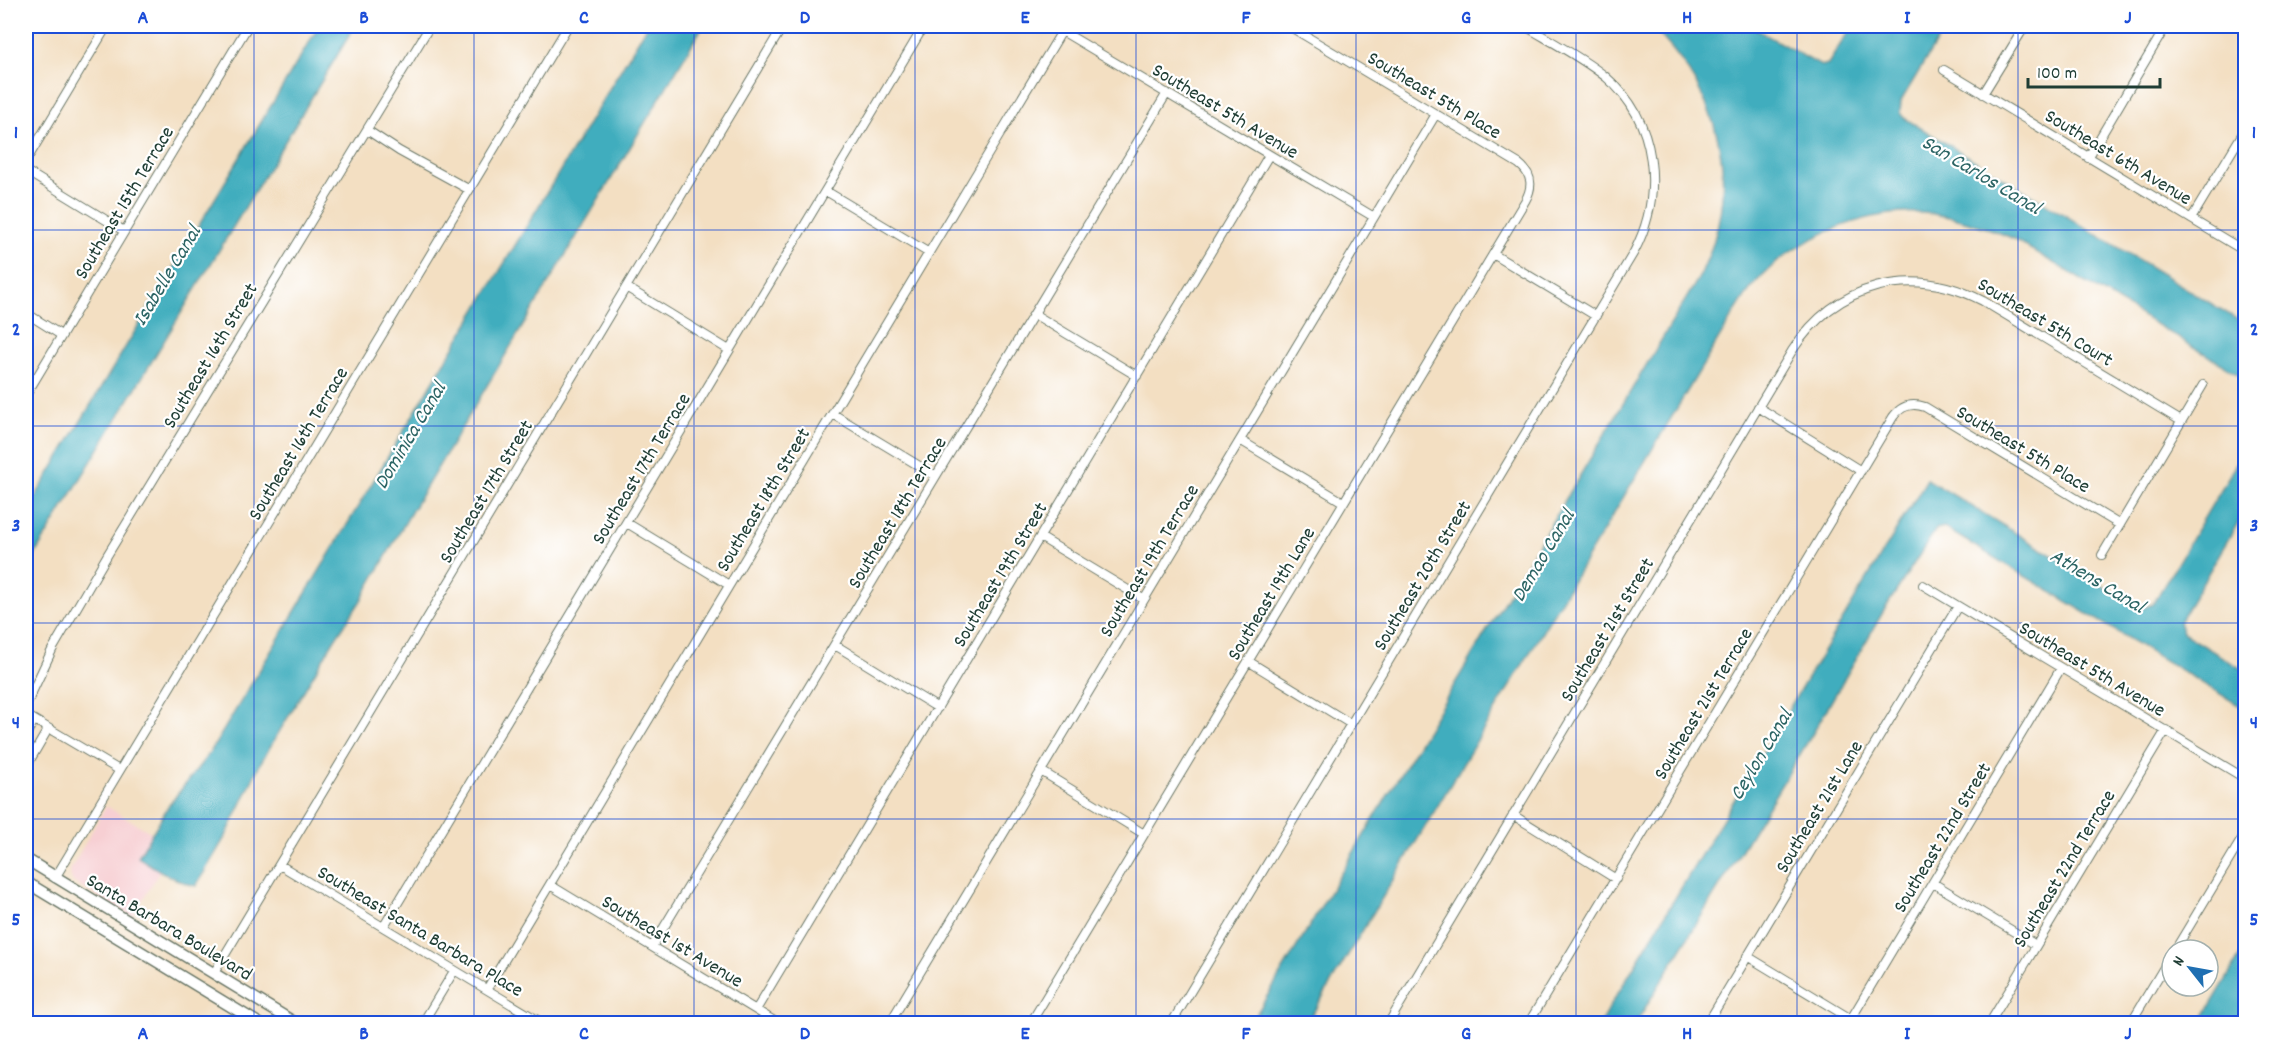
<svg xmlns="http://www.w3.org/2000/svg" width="2271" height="1049" font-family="Dekko,sans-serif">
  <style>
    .built { fill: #f7cfd3 }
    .water { fill: #40adbe; stroke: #307579; stroke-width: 1.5 }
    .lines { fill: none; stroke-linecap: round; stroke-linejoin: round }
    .minor-casing { stroke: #697666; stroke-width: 10 }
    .secondary-casing { stroke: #697666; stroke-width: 13 }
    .minor { stroke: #fff; stroke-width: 8 }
    .secondary { stroke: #fff; stroke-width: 10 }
    .grid { fill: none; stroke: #1d4ed8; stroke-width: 1.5; stroke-opacity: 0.55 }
    .labels { text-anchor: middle; stroke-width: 4.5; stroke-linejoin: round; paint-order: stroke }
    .street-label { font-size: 20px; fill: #1f3d34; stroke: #fff }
    .water-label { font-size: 21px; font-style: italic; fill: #2b6464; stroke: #fff }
    .neatline { fill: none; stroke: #1d4ed8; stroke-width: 2 }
    .grid-label { font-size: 20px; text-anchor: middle; font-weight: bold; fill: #1d4ed8 }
  </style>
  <rect width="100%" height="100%" fill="#fff"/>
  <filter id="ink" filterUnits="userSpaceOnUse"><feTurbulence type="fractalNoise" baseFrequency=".0167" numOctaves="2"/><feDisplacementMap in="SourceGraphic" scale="12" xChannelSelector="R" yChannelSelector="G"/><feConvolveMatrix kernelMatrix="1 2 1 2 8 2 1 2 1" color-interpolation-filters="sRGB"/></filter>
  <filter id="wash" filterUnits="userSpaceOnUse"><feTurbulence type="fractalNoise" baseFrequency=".008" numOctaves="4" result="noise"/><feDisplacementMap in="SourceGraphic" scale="24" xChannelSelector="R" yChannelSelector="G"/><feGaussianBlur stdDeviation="1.35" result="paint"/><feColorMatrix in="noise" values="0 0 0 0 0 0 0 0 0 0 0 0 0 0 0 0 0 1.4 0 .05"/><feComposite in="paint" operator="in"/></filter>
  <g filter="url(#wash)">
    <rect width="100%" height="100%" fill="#f3dfc2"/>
    <path class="built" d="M106,806L152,833L138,857L160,871L132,917L73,882L69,872Z"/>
    <path class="water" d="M319,26H355L26,569V512Z
      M647,26H703L413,509L360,602L335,639L261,762L227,834L196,886C175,881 156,869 138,857L169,805L211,751Z
      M1651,26H1750L1821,66L1828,64L1852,26H1946L1901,101L1900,113L1904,118L2245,324V378L2012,238C1986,227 1961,218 1933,214C1870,206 1792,238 1752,287C1738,305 1727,326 1715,345L1307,1023H1251L1701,274C1705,263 1711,252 1714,240C1738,158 1710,84 1651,26Z
      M2245,449V511L2179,622L2183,633L2245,671V709L1950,531L1944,527L1936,529L1883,612L1813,733L1636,1023H1600L1927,479L2114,593L2143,608L2153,604Z
      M2245,948V1012L2239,1023H2200Z"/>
  </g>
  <g filter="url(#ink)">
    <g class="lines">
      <defs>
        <path id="minor" d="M1062,31L1374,217
          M1944,70L2246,252
          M1983,94L2025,26
          M367,130L399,151L468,189
          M2088,158L2166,26
          M26,161L107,26
          M26,171L124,231
          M826,191L929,253
          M2191,219L2246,128
          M1493,254L1596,316
          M626,287L729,350
          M26,313L61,335
          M1034,314L1137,376
          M26,395L248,26
          M1758,407L1861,471
          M833,414L936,476
          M1240,440L1343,502
          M627,523L729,585
          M1040,537L1143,599
          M2102,555L2203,385
          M1923,585L2246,779
          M835,645L938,708
          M2243,649L2246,645
          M1248,661L1351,724
          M26,705L52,650L108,554L430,26
          M26,715L119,770
          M26,735L34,720
          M26,767L48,729
          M1041,771L1144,834
          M1513,815L1616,879
          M280,865L544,1024
          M55,878L568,26
          M1933,883L2036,945
          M550,885L779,1024
          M384,926L924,26
          M652,947L1167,93
          M2175,950L2246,832
          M1747,956L1851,1019
          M214,973L783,26
          M487,989L1065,26
          M756,1010L1269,155
          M422,1024L454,971
          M889,1024L1436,114
          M1030,1024L1525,201C1533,187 1533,175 1519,164L1289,26
          M1171,1024L1634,252C1664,195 1658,121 1606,77C1581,57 1552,42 1525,26
          M1388,1024L1792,351C1836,283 1911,264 1983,301L2181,421
          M1528,1024L1893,417C1901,406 1911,402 1925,407L2120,525
          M1707,1024L1958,606
          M1848,1024L2061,668
          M1989,1024L2166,730
          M2130,1024L2172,954"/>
        <path id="secondary" d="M26,859L297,1024
          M26,882L260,1024"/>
      </defs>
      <use href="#minor" class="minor-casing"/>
      <use href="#secondary" class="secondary-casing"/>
      <use href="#minor" class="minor"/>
      <use href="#secondary" class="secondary"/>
    </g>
  </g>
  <path class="grid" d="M254,26V1024M474,26V1024M694,26V1024M915,26V1024M1136,26V1024M1356,26V1024M1576,26V1024M1797,26V1024M2018,26V1024M26,230H2246M26,426H2246M26,623H2246M26,819H2246"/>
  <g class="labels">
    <g class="street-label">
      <text transform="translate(1435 94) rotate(31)" y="7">Southeast 5th Place</text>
      <text transform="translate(1226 110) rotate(31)" y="7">Southeast 5th Avenue</text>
      <text transform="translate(2119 156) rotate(31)" y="7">Southeast 6th Avenue</text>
      <text transform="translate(123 202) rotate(-59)" y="7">Southeast 15th Terrace</text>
      <text transform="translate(2046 321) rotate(31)" y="7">Southeast 5th Court</text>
      <text transform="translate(209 355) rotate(-59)" y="7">Southeast 16th Street</text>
      <text transform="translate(297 443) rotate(-59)" y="7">Southeast 16th Terrace</text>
      <text transform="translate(2024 448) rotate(31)" y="7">Southeast 5th Place</text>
      <text transform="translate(640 468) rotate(-59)" y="7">Southeast 17th Terrace</text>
      <text transform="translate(485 491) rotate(-59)" y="7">Southeast 17th Street</text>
      <text transform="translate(762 499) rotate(-59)" y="7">Southeast 18th Street</text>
      <text transform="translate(896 512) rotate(-59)" y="7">Southeast 18th Terrace</text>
      <text transform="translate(1148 560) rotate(-59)" y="7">Southeast 19th Terrace</text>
      <text transform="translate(999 574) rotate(-59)" y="7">Southeast 19th Street</text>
      <text transform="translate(1421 575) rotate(-59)" y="7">Southeast 20th Street</text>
      <text transform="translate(1270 593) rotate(-59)" y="7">Southeast 19th Lane</text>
      <text transform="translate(1606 629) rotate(-59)" y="7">Southeast 21st Street</text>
      <text transform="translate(2093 668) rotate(31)" y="7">Southeast 5th Avenue</text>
      <text transform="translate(1702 703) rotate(-59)" y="7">Southeast 21st Terrace</text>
      <text transform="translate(1818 806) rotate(-59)" y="7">Southeast 21st Lane</text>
      <text transform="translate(1941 837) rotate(-59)" y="7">Southeast 22nd Street</text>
      <text transform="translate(2063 868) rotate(-59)" y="7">Southeast 22nd Terrace</text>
      <text transform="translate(170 926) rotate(31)" y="7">Santa Barbara Boulevard</text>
      <text transform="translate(421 930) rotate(31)" y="7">Southeast Santa Barbara Place</text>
      <text transform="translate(673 940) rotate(31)" y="7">Southeast 1st Avenue</text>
    </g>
    <g class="water-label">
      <text transform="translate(1982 174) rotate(31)" y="7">San Carlos Canal</text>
      <text transform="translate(166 275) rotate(-59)" y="7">Isabelle Canal</text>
      <text transform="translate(409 435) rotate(-59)" y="7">Dominica Canal</text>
      <text transform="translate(1542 555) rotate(-59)" y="7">Demao Canal</text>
      <text transform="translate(2098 580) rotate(31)" y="7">Athens Canal</text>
      <text transform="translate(1760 754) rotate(-59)" y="7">Ceylon Canal</text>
    </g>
  </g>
  <rect width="2271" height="1049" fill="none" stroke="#fff" stroke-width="66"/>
  <g transform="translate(2190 968) rotate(301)"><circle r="28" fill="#ffffff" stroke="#a5b1ae" stroke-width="1.5"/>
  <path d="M0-4.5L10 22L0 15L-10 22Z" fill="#1f6fb2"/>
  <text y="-9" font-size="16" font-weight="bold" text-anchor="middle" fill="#1f3d34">N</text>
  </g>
  <path d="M2028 78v9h132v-9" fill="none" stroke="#1f3d34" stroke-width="3"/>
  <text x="2037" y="78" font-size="18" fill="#1f3d34" stroke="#ffffff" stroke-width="4.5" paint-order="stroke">100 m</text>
  <rect x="33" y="33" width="2205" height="983" class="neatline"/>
  <g class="grid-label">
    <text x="143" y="23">A</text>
    <text x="364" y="23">B</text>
    <text x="584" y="23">C</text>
    <text x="805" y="23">D</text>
    <text x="1025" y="23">E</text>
    <text x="1246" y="23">F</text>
    <text x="1466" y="23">G</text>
    <text x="1687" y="23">H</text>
    <text x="1907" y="23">I</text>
    <text x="2128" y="23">J</text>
    <text x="16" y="138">1</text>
    <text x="2254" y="138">1</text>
    <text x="16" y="335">2</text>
    <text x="2254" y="335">2</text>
    <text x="16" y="531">3</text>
    <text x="2254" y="531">3</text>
    <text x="16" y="728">4</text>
    <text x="2254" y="728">4</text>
    <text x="16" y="925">5</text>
    <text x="2254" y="925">5</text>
    <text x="143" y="1039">A</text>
    <text x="364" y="1039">B</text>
    <text x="584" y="1039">C</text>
    <text x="805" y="1039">D</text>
    <text x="1025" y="1039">E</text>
    <text x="1246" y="1039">F</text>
    <text x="1466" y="1039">G</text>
    <text x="1687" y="1039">H</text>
    <text x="1907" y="1039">I</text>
    <text x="2128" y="1039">J</text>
  </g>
</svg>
